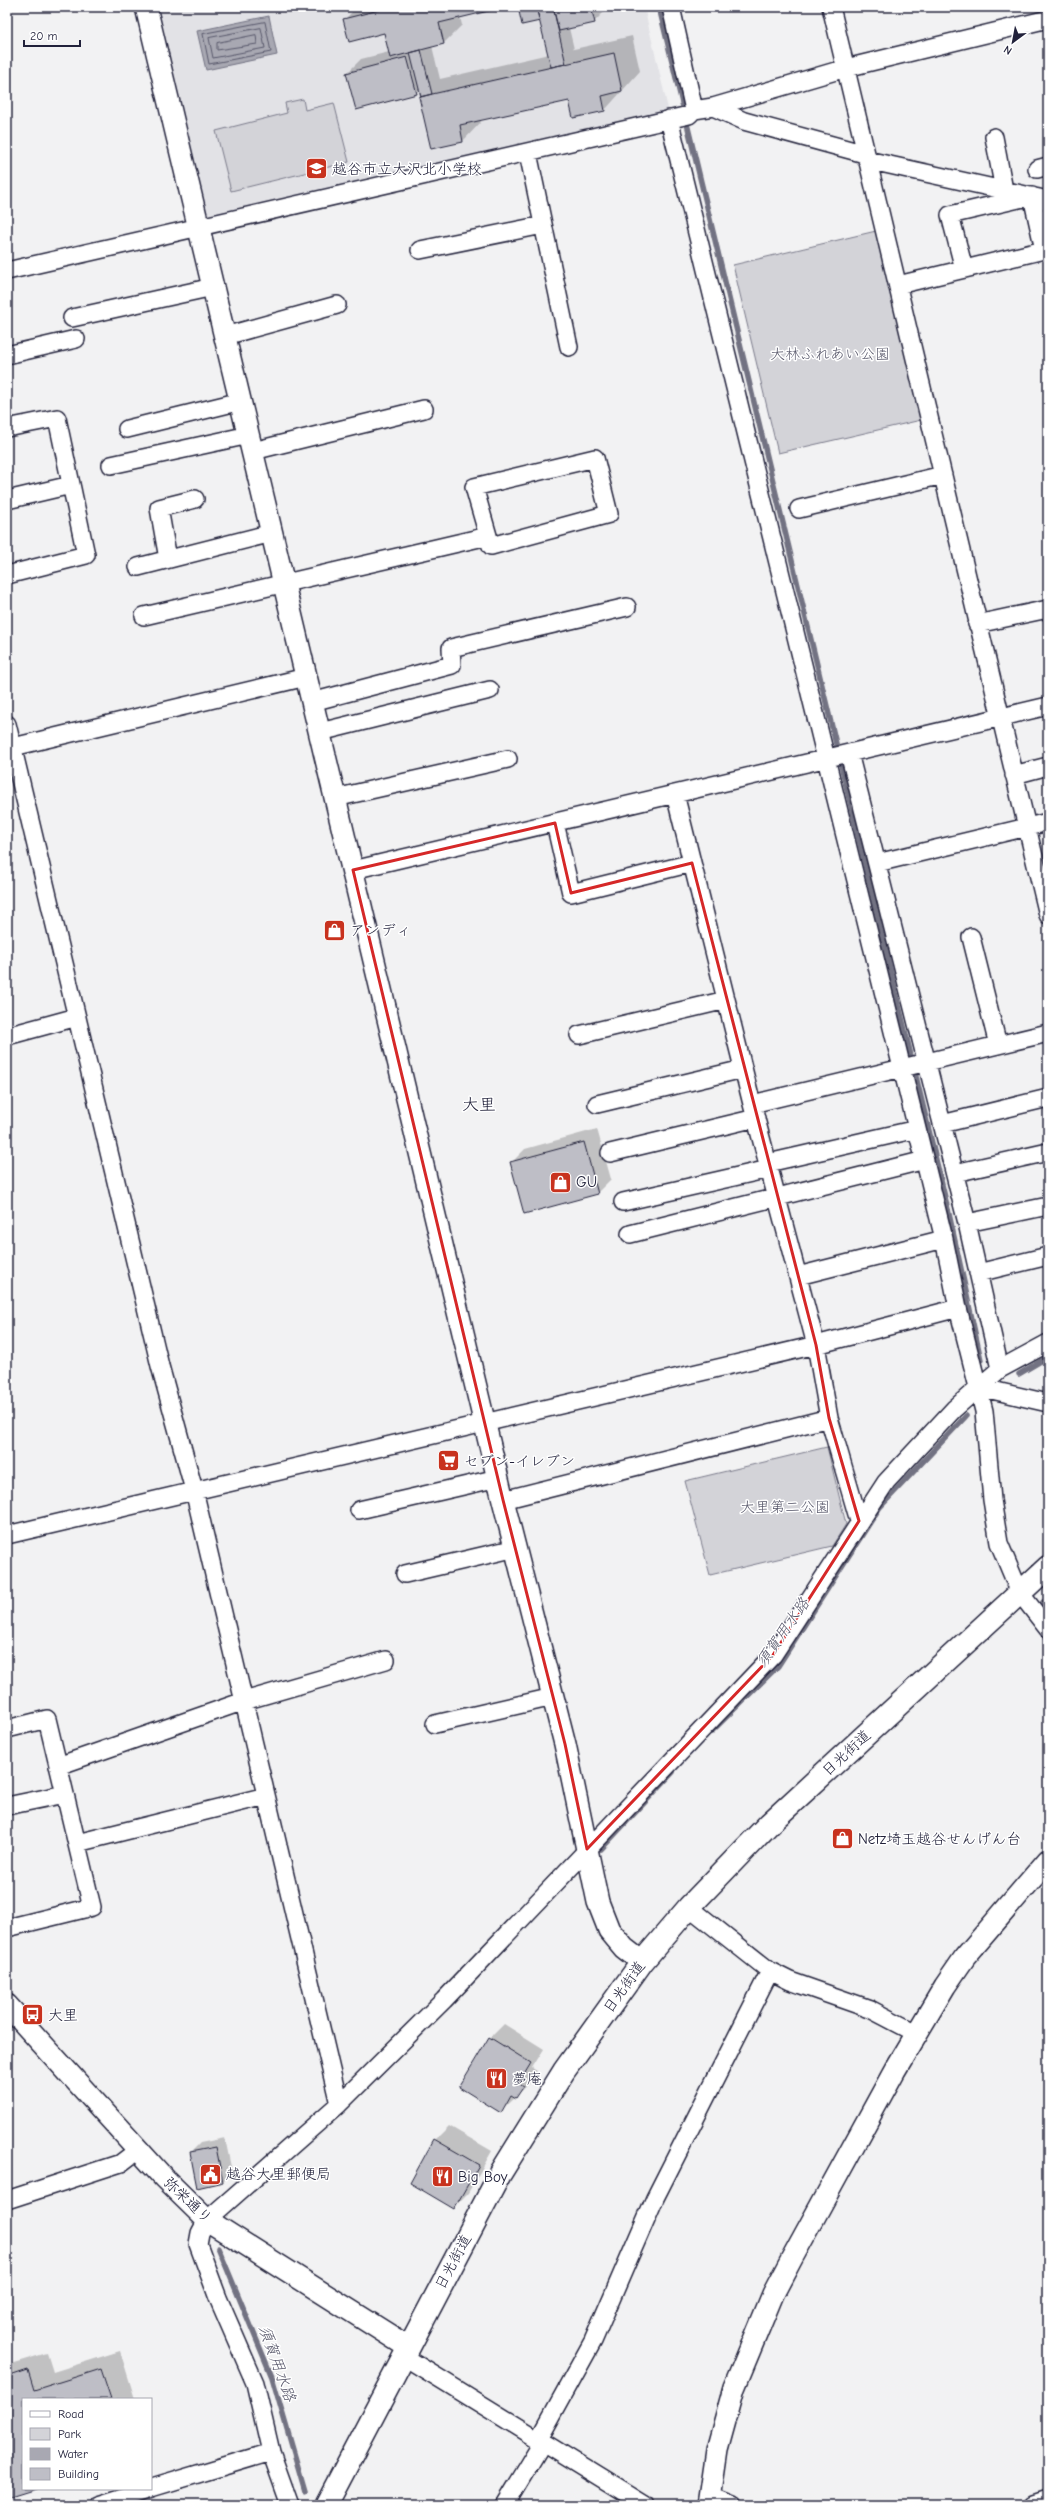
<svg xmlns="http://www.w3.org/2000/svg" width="1055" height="2512" font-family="'Comic Neue','Klee One',sans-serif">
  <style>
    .built { fill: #e2e2e6 }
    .green { fill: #d3d3d8; stroke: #7a7a8a }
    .water { fill: #a8a8b2; stroke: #727282 }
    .shadow { fill: #0003 }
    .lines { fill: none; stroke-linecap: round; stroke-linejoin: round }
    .shore { stroke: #58586b; stroke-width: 1 }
    .stream { stroke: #727282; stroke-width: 5.5 }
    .building { fill: #bebec6; stroke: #22223b }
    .minor-casing { stroke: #22223b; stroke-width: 20 }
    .tertiary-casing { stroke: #22223b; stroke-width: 24 }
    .primary-casing { stroke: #22223b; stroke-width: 25 }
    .minor { stroke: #fff; stroke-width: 17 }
    .tertiary { stroke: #fff; stroke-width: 21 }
    .primary { stroke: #fff; stroke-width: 22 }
    .marked { fill: none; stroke: #d62828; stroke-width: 3; stroke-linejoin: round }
    .labels { text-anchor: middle; stroke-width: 3; stroke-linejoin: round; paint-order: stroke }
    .poi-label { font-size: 15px; fill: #22223b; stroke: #fff; text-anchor: start }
    .park-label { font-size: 15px; fill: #57576a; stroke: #fff }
    .street-label { font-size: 15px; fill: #22223b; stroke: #fff }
    .water-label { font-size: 16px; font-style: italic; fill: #58586b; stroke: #fff }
    .quarter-label { font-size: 17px; fill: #22223b; stroke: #fff }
  </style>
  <rect width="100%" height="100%" fill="#f2f2f3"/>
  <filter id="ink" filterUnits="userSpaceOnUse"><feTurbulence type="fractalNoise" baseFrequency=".025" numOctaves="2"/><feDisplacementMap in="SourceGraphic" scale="8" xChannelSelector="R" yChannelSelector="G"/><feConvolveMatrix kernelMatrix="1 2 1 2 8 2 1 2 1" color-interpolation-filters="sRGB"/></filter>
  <g filter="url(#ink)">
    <path class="built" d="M157,7H644L669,113L208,225Z"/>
    <path class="green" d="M303,99L305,110L334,103L349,162L231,191L216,131L287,113L285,103Z
      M876,231L921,420L778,453L733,265Z
      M827,1447L846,1524L832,1546L710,1575L685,1481Z"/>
    <path class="water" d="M269,16L277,55L206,70L197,31Z"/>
    <path class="shadow" d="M357,7H501L460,17L462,25L444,43L432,46L440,79L549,54L540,20L519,7H609L594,22L569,28L574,49L632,36L640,71L605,110L570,100L480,119L481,122L463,141L420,97V89L416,93L347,73L361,59L389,52L385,32L345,19Z
      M597,1129L611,1179L597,1193L511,1163L525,1149Z
      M504,2024L544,2049L532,2068L537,2071L530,2083L500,2111L490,2038Z
      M449,2126L492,2151L468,2193L454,2207L435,2140Z
      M225,2138L232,2172L222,2182L191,2152L200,2143Z
      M120,2351L135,2399H23V2489H32L7,2497V2365L47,2353L53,2372Z"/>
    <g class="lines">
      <path class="shore" d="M265,22L271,52L209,64L203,34Z
        M261,28L265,48L213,58L209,38Z
        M256,35L257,44L217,50V43Z"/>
      <path class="stream" d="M659,7L949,1214L981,1360
        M1019,1374L1048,1357
        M1043,1602L1048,1608
        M711,1732L778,1666L880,1507L966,1416
        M601,1849L673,1772
        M218,2247L272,2377L305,2491"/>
    </g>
    <path class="building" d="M391,7H505L439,23L444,44L390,58L384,33L349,42L343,19Z
      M518,7H536L540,21L522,25Z
      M536,7H553L566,64L551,67Z
      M553,7H591L595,23L559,31Z
      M421,50L432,94L421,97L410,53Z
      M614,53L622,91L602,96L605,111L573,118L569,101L460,125L463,142L431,149L419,97Z
      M407,57L417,94L356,110L346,73Z
      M584,1142L598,1194L524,1214L510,1162Z
      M489,2037L531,2063L519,2083L524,2086L516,2098L511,2095L501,2113L459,2087Z
      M434,2139L479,2165L454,2209L410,2183Z
      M216,2147L223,2182L197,2188L190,2152Z
      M101,2369L111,2399H23V2489H36L7,2498V2377L28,2370L34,2390Z"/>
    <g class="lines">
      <defs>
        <path id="minor" d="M671,7L694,110
          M831,7L1048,915
          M713,107L846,68L1048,19
          M669,119L944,1239L958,1308L984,1411L992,1500L999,1543L1020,1593L1048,1629
          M994,137L1004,190
          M528,153L569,347
          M867,160L1048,200
          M1037,169L1048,166
          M420,250L543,225
          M7,271L689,115L694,110L713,107L744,121L865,154
          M898,285L1044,250L1032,196L950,215L964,269
          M72,318L213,287
          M225,336L337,305
          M7,355L76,339
          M7,428L57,418L86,555L7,575
          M127,429L241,401
          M253,451L424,409
          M595,458L609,514L491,546L474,487Z
          M111,465L249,435
          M7,500L71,485
          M799,509L943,475
          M168,559L159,508L195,499
          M138,567L272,533
          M144,616L488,536
          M977,624L1048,609
          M312,702L452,665L451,648L627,607
          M7,724L160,1366L194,1490L339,2104
          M320,732L490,690
          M7,745L13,747L306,677
          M849,753L967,1223L1000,1369
          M1014,775L1048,766
          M675,794L752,1104L816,1345L829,1418L859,1521
          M335,798L508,759
          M555,823L571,893L692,863
          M877,863L1048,822
          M353,870L1048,706
          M971,937L998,1045
          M579,1035L726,1000
          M7,1036L77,1017
          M597,1104L743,1069
          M752,1104L1048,1033
          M942,1124L1048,1098
          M610,1153L756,1118
          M768,1163L917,1129
          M955,1173L1048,1152
          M623,1202L769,1169
          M967,1223L1048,1206
          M630,1234L925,1160
          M978,1273L1048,1256
          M798,1276L944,1239
          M979,1387L1000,1369L1048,1343
          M503,1500L829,1418
          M359,1510L498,1478
          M7,1535L816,1345L958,1308
          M405,1574L516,1548
          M435,1724L553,1697
          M7,1729L47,1719L92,1907L7,1928
          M58,1766L244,1701L386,1660
          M7,1806L65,1794
          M77,1843L266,1796
          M689,1907L770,1971L790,1981L870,2009L916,2033
          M7,2200L121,2163L138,2150
          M403,2356L645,2505
          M539,2439L593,2341L655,2198L770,1971
          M151,2488L271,2452
          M711,2496L733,2505
          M98,2505L149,2489
          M290,2505L271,2452L255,2383L218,2298L198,2244L200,2233L207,2220L339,2104L444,2000L773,1655L886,1482L954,1409L979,1387L1048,1403
          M505,2505L543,2442
          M1033,2505L1048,2500"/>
        <path id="tertiary" d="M146,7L503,1500L565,1744L598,1902L609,1930L624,1948L642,1962
          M7,2005L164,2178L207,2220L408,2347
          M709,2505L717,2450L734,2388L773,2294L792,2258L895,2070L945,1986L965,1957L1048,1860"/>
        <path id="primary" d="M326,2505L500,2174L564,2071L642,1962L689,1907L770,1823L1048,1567"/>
      </defs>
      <use href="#minor" class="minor-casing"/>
      <use href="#tertiary" class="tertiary-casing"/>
      <use href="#primary" class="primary-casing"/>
      <use href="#minor" class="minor"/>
      <use href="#tertiary" class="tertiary"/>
      <use href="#primary" class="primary"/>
    </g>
  </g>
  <path class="marked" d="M555,823L571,893L692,863L816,1345L829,1418L859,1521L773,1655L587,1849L565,1744L503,1500L353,870Z"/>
  <defs>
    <symbol id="school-square" viewBox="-11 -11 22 22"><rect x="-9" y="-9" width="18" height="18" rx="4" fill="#c8321e" stroke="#fff"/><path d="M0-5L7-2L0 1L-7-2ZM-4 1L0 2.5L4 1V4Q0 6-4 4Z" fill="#fff"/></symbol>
    <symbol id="shop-square" viewBox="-11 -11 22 22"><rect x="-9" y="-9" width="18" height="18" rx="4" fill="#c8321e" stroke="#fff"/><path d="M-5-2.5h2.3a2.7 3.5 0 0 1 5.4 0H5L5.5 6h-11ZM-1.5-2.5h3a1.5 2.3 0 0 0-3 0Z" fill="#fff"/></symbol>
    <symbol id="supermarket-square" viewBox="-11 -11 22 22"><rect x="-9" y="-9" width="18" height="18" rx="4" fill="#c8321e" stroke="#fff"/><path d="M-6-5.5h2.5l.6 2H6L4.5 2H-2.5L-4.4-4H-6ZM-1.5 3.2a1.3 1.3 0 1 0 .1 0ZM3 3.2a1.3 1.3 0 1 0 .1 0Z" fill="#fff"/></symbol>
    <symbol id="bus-square" viewBox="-11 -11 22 22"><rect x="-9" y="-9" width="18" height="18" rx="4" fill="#c8321e" stroke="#fff"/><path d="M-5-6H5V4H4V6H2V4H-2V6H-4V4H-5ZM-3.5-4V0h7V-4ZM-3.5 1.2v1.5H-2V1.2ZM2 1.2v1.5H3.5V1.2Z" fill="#fff"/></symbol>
    <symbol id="restaurant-square" viewBox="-11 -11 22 22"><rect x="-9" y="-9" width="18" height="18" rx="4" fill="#c8321e" stroke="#fff"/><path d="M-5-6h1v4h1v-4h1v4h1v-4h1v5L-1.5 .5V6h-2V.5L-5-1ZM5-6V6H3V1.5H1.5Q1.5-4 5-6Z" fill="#fff"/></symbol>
    <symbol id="civic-square" viewBox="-11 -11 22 22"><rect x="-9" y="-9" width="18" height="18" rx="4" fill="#c8321e" stroke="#fff"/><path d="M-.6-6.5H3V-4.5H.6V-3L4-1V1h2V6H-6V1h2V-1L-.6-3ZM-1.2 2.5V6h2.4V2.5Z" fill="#fff"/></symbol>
  </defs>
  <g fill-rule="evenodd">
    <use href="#school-square" x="304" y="156" width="25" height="25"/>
    <use href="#shop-square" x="322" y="918" width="25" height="25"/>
    <use href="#shop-square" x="548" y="1170" width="25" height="25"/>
    <use href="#supermarket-square" x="436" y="1448" width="25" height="25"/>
    <use href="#shop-square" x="830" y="1826" width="25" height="25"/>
    <use href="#bus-square" x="20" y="2002" width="25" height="25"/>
    <use href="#restaurant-square" x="484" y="2066" width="25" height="25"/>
    <use href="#civic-square" x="198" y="2162" width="25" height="25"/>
    <use href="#restaurant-square" x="430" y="2164" width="25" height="25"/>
  </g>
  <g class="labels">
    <g class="poi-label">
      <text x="332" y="174">越谷市立大沢北小学校</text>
      <text x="350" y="935">アンディ</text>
      <text x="576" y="1187">GU</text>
      <text x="464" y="1466">セブン-イレブン</text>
      <text x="858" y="1844">Netz埼玉越谷せんげん台</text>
      <text x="48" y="2020">大里</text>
      <text x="512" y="2084">夢庵</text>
      <text x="226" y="2179">越谷大里郵便局</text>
      <text x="458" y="2182">Big Boy</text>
    </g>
    <g class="park-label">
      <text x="830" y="359">大林ふれあい公園</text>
      <text x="785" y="1512">大里第二公園</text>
    </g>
    <g class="street-label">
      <text transform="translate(846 1753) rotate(-43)" y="5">日光街道</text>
      <text transform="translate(624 1987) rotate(-54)" y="5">日光街道</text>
      <text transform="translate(188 2200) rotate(43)" y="5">弥栄通り</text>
      <text transform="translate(453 2262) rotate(-62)" y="5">日光街道</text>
    </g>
    <g class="water-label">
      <text transform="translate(782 1632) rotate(-55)" y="6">須賀用水路</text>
      <text transform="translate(278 2363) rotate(70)" y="6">須賀用水路</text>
    </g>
    <g class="quarter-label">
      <text x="479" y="1110">大里</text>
    </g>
  </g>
  <rect width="1055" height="2512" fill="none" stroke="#fff" stroke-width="24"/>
  <rect x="12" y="12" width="1031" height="2488" fill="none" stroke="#22223b" stroke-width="1.5" filter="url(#ink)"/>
  <rect x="22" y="2398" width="130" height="92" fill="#ffffff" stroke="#a7a7b1"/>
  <rect x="30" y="2411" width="20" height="6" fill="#ffffff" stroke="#a7a7b1"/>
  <text x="58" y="2418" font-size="12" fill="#22223b">Road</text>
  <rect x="30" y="2428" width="20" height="12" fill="#d3d3d8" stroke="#a7a7b1"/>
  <text x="58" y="2438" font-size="12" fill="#22223b">Park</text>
  <rect x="30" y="2448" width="20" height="12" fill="#a8a8b2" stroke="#a7a7b1"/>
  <text x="58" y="2458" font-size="12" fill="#22223b">Water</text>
  <rect x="30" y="2468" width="20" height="12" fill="#bebec6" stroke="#a7a7b1"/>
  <text x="58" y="2478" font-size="12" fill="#22223b">Building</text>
  <g transform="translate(1013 42) rotate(212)" stroke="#ffffff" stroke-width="3" paint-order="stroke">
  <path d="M0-3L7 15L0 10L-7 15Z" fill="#22223b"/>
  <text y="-6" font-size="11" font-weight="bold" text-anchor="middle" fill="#22223b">N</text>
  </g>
  <path d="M24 40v6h56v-6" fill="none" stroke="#22223b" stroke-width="2"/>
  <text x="30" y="40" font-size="12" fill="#22223b" stroke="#ffffff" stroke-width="3" paint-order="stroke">20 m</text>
</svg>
